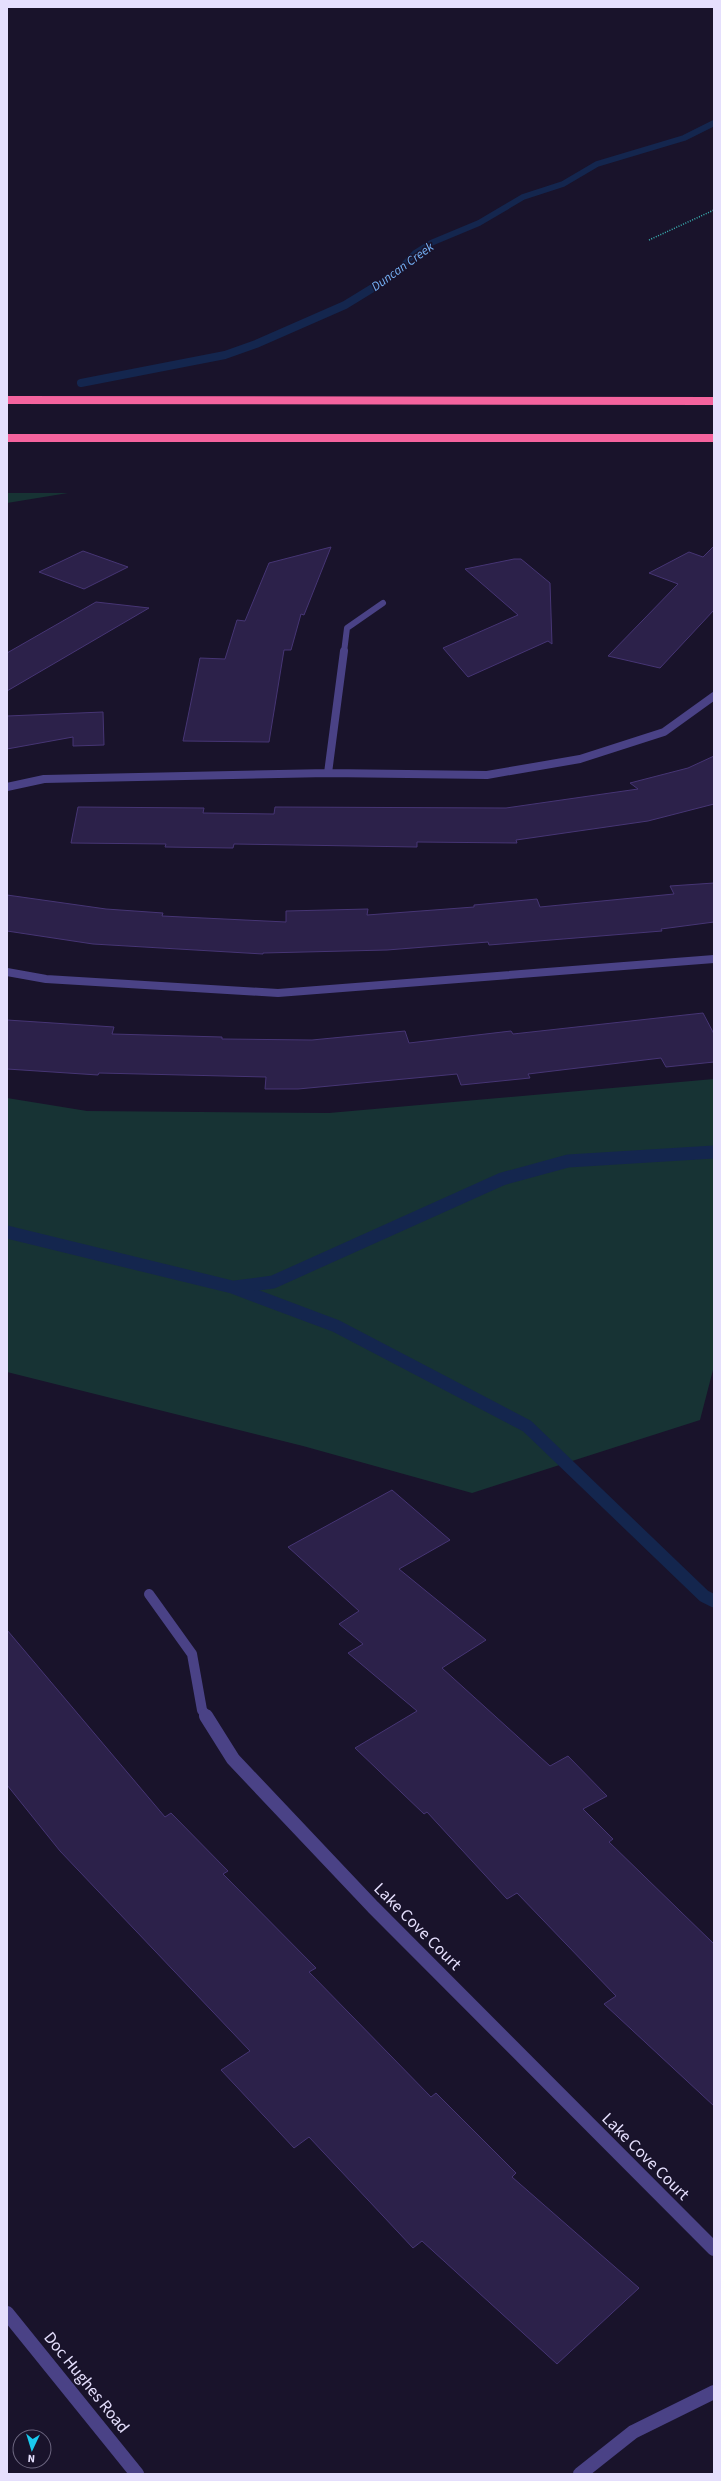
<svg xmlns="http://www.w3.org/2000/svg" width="721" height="2481" font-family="'Source Sans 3',sans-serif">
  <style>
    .green { fill: #173334 }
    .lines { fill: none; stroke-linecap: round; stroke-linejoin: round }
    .stream-far2 { stroke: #14264e; stroke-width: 6 }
    .stream-far1 { stroke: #14264e; stroke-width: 8 }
    .stream { stroke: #14264e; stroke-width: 13 }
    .building { fill: #2c214a; stroke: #463574 }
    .path { stroke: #3bb4b5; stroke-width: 1.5; stroke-dasharray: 1 1.5; stroke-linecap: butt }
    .street-far3 { stroke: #4a4286; stroke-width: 6 }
    .street-far2 { stroke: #4a4286; stroke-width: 8 }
    .street-far1 { stroke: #4a4286; stroke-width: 10 }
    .street { stroke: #4a4286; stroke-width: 14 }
    .highway { stroke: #f4639e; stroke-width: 8 }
    .labels { text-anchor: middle; stroke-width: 3; stroke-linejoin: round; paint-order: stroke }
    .far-water-label { font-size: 13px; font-style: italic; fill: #75b0f5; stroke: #19132b }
    .near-street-label { font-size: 17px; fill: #e5dffd; stroke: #19132b }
  </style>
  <rect width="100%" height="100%" fill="#19132b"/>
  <path class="green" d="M7,493H68L7,503Z
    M714,1079V1366L700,1420L472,1493L303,1446L7,1372V1098L87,1111L329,1113Z"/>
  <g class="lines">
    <path class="stream-far2" d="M375,287L395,274L415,253L431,243L479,223L523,197L563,184L597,164L684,138L714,123"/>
    <path class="stream-far1" d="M81,383L225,355L256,344L345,305L376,286"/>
    <path class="stream" d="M7,1232L232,1287L336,1326L527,1426L704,1596L714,1601
      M235,1287L273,1282L502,1179L568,1161L714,1152"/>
  </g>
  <path class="building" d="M714,546V610L660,668L608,656L678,584L649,573L689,552L703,557Z
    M331,547L304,615L301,614L291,650H284L269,742L183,741L200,658L225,659L237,620L245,621L269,563Z
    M83,551L128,567L84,589L39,572Z
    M514,559H521L550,583L552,644L548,641L468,677L443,648L518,615L465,569Z
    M96,602L149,608L7,691V653Z
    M103,712L104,745L73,746V737L7,749V716Z
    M714,756V804L648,821L516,840L517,843L417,842V847L234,844L233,848L165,847L166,844L71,843L78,807L204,808L203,813L274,814L275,807L506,808L638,789L630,783L688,768Z
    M714,883V922L661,929L662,931L489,945L488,942L387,950L263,953V954L93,944L7,931V895L106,909L163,913L162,916L286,922V911L368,909L367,915L474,907V905L537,899L540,907L674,894L670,886Z
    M703,1013L714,1034V1062L666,1067L661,1058L528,1074L530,1078L461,1085L457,1074L298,1089H265L266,1077L99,1073L98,1075L7,1069V1020L114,1027L112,1034L222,1037V1039L312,1040L405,1031L409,1043L511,1031L513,1034Z
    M392,1490L450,1540L399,1569L486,1640L442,1668L550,1766L568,1756L607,1796L583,1809L613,1839L609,1842L714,1944V2106L604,2004L616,1996L517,1893L507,1899L427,1812L424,1814L355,1748L417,1711L348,1653L363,1644L339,1624L359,1611L288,1547Z
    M7,1630L165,1817L171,1813L228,1871L223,1874L316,1968L309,1972L431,2097L436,2093L516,2173L512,2177L639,2288L557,2364L422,2241L413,2248L309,2137L294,2148L221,2070L250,2051L60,1851L7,1785Z"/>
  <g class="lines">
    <path class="path" d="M649,240L714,210"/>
    <path class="street-far3" d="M344,652L347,628L383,603"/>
    <path class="street-far2" d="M328,773L487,775L580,759L664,732L714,696
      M7,787L44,779L328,773L344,651
      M7,972L46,979L278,993L714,959"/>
    <path class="street-far1" d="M149,1594L192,1654L202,1710L207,1717"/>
    <path class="street" d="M206,1716L233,1759L373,1907L714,2249
      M7,2313L137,2474
      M580,2474L633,2432L714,2392"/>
    <path class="highway" d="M7,400L714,401
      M7,438H714"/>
  </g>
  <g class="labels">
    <g class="far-water-label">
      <text transform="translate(402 266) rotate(-36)" y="5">Duncan Creek</text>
    </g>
    <g class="near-street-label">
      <text transform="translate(418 1926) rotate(45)" y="6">Lake Cove Court</text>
      <text transform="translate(646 2156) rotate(45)" y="6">Lake Cove Court</text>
      <text transform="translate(87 2382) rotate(51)" y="6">Doc Hughes Road</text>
    </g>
  </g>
  <rect width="721" height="2481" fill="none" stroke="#e5dffd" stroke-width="16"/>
  <g transform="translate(32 2449) rotate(184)"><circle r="19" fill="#19132b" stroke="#6b657f"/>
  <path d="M0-3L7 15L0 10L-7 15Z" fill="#1ac9ee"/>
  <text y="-6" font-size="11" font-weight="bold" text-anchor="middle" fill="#e5dffd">N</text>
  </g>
</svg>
